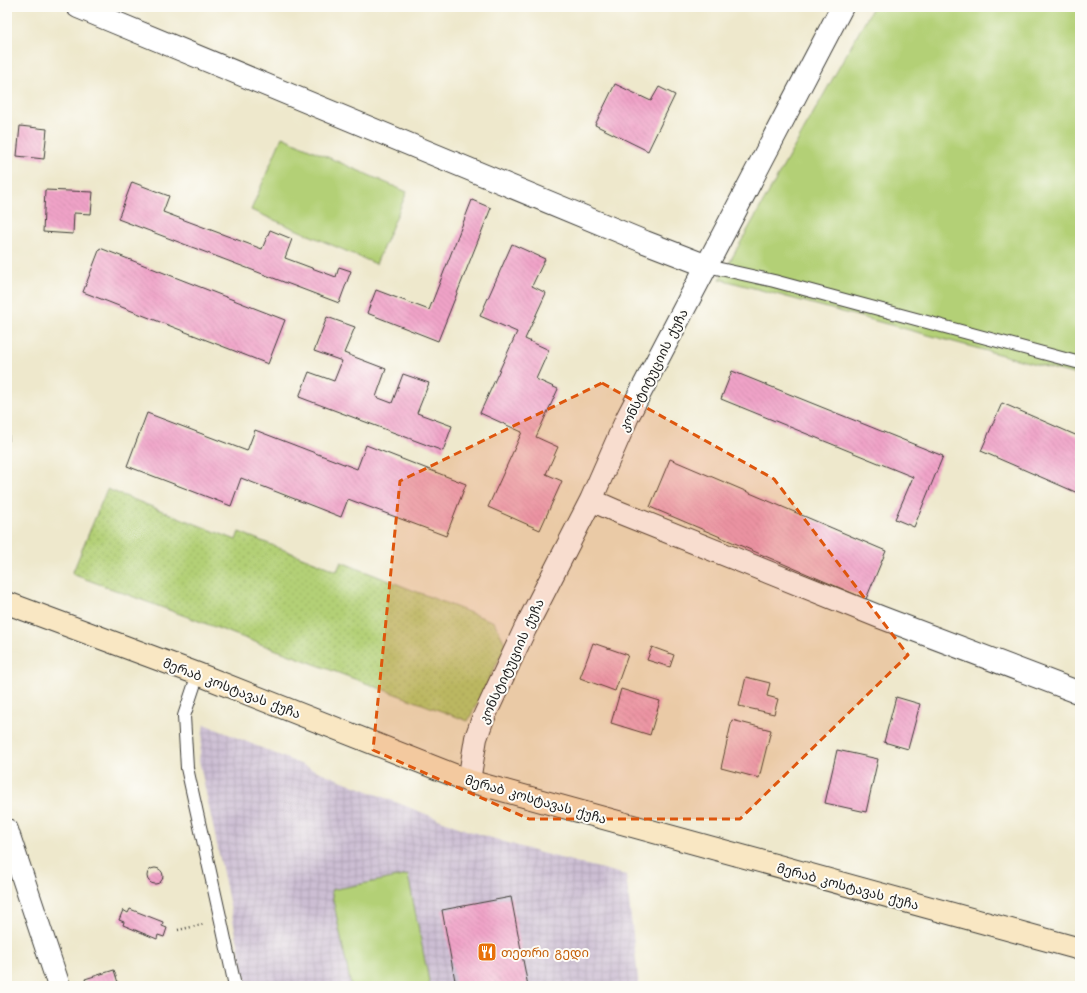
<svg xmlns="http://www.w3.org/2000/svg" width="1087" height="993" font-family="'Architects Daughter','Noto Sans Georgian',sans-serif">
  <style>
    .industrial { fill: url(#industrial-grid) }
    .green { fill: #b3d076; stroke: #687649 }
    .park { fill: url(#park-dots); stroke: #687649 }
    .building { fill: url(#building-back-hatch) }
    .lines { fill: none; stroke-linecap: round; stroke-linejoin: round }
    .lane-casing { stroke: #3c3b36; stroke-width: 14 }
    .street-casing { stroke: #3c3b36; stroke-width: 24 }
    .secondary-casing { stroke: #3c3b36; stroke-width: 24 }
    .path { stroke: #3c3b36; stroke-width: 2.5; stroke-dasharray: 1 3; stroke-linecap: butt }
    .lane { stroke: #fff; stroke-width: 12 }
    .street { stroke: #fff; stroke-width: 22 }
    .secondary { stroke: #f9e7c3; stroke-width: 22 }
    .marked { fill: #de560d; fill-opacity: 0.2; stroke: #de560d; stroke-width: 3; stroke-dasharray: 8 5; stroke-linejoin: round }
    .labels { text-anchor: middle; stroke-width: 4; stroke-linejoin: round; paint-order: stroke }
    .street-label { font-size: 13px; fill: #1c1c1c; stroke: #fdfcf7 }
    .food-label { font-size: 13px; fill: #c56008; stroke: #fdfcf7; text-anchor: start }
  </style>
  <defs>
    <pattern id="industrial-grid" width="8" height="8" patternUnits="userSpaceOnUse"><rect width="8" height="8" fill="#ccbed3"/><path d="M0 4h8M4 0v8" fill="none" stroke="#afa3b5"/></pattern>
    <pattern id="park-dots" width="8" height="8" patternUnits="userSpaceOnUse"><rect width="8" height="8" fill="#b3d076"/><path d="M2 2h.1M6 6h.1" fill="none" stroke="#99b266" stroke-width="1.8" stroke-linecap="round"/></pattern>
    <pattern id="building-back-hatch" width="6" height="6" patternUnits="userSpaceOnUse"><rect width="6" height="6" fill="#f0a3c8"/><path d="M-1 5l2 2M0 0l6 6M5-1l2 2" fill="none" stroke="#cd8cab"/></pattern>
  </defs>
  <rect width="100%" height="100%" fill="#fdfcf7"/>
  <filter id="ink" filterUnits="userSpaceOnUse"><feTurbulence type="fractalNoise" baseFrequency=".025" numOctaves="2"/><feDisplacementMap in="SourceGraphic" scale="8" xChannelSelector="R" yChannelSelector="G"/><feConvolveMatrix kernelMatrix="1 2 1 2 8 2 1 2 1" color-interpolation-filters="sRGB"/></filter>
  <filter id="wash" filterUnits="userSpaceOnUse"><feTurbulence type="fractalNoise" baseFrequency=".012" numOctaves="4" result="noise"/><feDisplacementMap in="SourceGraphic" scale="16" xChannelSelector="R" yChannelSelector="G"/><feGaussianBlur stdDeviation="0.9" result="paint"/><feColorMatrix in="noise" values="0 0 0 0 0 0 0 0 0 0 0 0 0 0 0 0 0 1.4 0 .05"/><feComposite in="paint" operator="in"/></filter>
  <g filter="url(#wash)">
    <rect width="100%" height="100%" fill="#eee8cc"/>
    <path class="industrial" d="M204,724L305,766L466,830L537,852L626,875L639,986H247L199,760Z"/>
    <path class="green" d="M873,7H1080V376L720,279Z
      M282,137L407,192L376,264L251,210Z
      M408,875L430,986H351L331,890Z"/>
    <path class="park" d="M107,489L236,540L239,532L337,571L341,562L494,622L506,645L468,721L72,574Z"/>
    <g id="blocks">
      <path class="building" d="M615,84L651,101L659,87L675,95L648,151L595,125Z
        M20,126L47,129L44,159L17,156Z
        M132,182L169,196L163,212L262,249L270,230L292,239L285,258L336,277L339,267L351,271L339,303L118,219Z
        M45,190L93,192L91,214L74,213L73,234L43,232Z
        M472,200L491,208L438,341L367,313L376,290L429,310Z
        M512,244L545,259L532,286L546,293L525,339L549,350L536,379L558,389L536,437L558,447L546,474L562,481L540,530L488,507L522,432L480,413L517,332L480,316Z
        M100,248L285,320L268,364L83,292Z
        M327,317L355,327L344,353L386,369L376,397L392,403L403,374L429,383L417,413L452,426L443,451L299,397L309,372L334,381L342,361L314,351Z
        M732,371L943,456L914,527L895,519L913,477L721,399Z
        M1002,403L1080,437V494L981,451Z
        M147,413L247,451L255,430L357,469L366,445L466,484L446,536L348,499L341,517L241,478L231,506L127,466Z
        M7,418H8L9,441H7Z
        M670,459L886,551L866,599L650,507Z
        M593,643L628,655L615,691L580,678Z
        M652,647L674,655L670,667L647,660Z
        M746,677L770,683L767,696L778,699L774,714L739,706Z
        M621,689L660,701L650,735L611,723Z
        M896,697L920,704L908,749L884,742Z
        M732,720L771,730L759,778L721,768Z
        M837,750L878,759L866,812L825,803Z
        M147 876a8 8 0 1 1 16 0a8 8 0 1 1-16 0Z
        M511,897L528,986H456L442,910Z
        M130,909L163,922L162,926L167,928L164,937L158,935L157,939L123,925L124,922L119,920L123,910L128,913Z
        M114,970L119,986H87L85,979Z"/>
    </g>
  </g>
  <g filter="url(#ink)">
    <use href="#blocks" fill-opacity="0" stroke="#3c3b36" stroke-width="1"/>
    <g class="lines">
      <defs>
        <path id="lane" d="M707,266L774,281L1080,363
          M198,674L184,716L187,768L221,921L235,986"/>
        <path id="street" d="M78,7L645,242L707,266
          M591,500L616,511L880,617L1080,693
          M469,781L476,738L482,721L525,629L591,500L628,416L842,7
          M7,830L59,986"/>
        <path id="secondary" d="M7,603L198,674L469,781L1080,949"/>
      </defs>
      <use href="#lane" class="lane-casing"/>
      <use href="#street" class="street-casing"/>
      <use href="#secondary" class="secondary-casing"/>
      <path class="path" d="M178,930L205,924"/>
      <use href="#lane" class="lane"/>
      <use href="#street" class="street"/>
      <use href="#secondary" class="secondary"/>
    </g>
  </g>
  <path class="marked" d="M602,383L774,479L908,655L740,819H529L373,750L400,481Z"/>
  <defs>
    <symbol id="restaurant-square" viewBox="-11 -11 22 22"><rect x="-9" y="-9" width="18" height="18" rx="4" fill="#e8710a" stroke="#fdfcf7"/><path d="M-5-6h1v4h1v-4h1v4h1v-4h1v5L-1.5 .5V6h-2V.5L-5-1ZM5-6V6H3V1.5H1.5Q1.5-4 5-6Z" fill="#fff"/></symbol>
  </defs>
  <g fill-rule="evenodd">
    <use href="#restaurant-square" x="476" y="941" width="22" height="22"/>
  </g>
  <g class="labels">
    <g class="street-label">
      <text transform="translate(653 370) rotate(-63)" y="5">კონსტიტუციის ქუჩა</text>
      <text transform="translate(511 661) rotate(-65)" y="5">კონსტიტუციის ქუჩა</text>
      <text transform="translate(232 688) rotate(21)" y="5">მერაბ კოსტავას ქუჩა</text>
      <text transform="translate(536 799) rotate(16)" y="5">მერაბ კოსტავას ქუჩა</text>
      <text transform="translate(848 886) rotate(15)" y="5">მერაბ კოსტავას ქუჩა</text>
    </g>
    <g class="food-label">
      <text x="501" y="957">თეთრი გედი</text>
    </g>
  </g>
  <rect width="1087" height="993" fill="none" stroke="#fdfcf7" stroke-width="24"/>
</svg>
